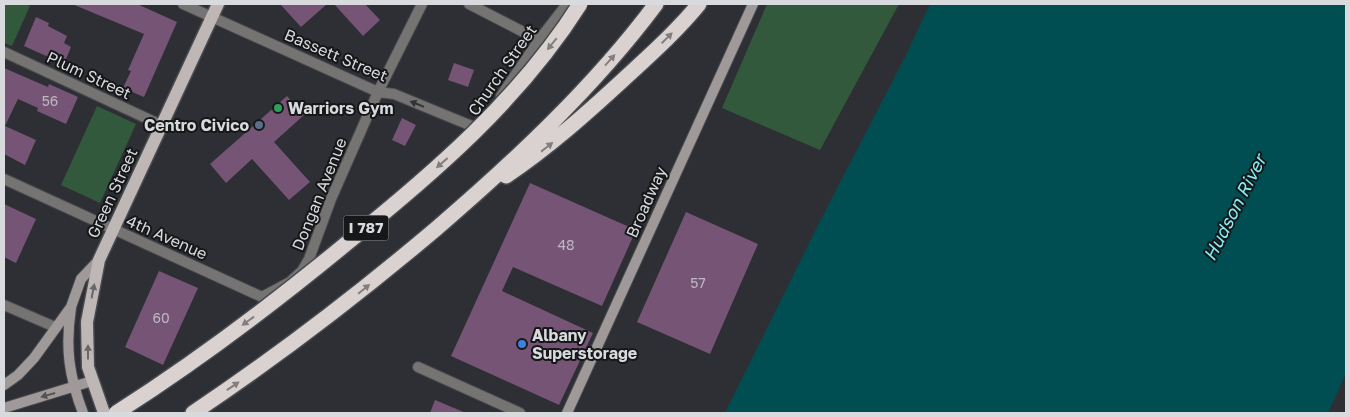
<svg xmlns="http://www.w3.org/2000/svg" width="1350" height="417" font-family="'Golos Text',sans-serif">
  <style>
    .green { fill: #33593d }
    .water { fill: #014e52 }
    .building { fill: #755475 }
    .lines { fill: none; stroke-linecap: round; stroke-linejoin: round }
    .street-casing { stroke: #484a4f; stroke-width: 12 }
    .secondary-casing { stroke: #484a4f; stroke-width: 12 }
    .primary-casing { stroke: #484a4f; stroke-width: 15 }
    .highway-casing { stroke: #484a4f; stroke-width: 18 }
    .street { stroke: #767373; stroke-width: 10 }
    .secondary { stroke: #9f9a99; stroke-width: 10 }
    .primary { stroke: #beb7b6; stroke-width: 12 }
    .highway { stroke: #dad2d1; stroke-width: 15 }
    .highway-bridge-casing { stroke: #484a4f; stroke-width: 18; stroke-linecap: butt }
    .highway-bridge { stroke: #dad2d1; stroke-width: 15 }
    .oneway { fill: #827e7e }
    .oneway2 { fill: #333334 }
    .oneway3 { fill: #6a6768 }
    .oneway4 { fill: #545253 }
    .leisure-dot { fill: #2e9e5b; stroke: #161719; stroke-width: 2 }
    .service-dot { fill: #5c6f8a; stroke: #161719; stroke-width: 2 }
    .shop-dot { fill: #3f7fe0; stroke: #161719; stroke-width: 2 }
    .labels { text-anchor: middle; stroke-width: 4; stroke-linejoin: round; paint-order: stroke }
    .number-label { font-size: 14px; fill: #bfb8c3 }
    .shield { fill: #161719; stroke: #9ea0a2; stroke-width: 1 }
    .shield-label { font-size: 15px; font-weight: bold; fill: #d8dadd }
    .street-label { font-size: 16px; fill: #d8dadd; stroke: #161719 }
    .poi-label { font-size: 16px; font-weight: bold; fill: #d8dadd; stroke: #161719; text-anchor: start }
    .water-label { font-size: 18px; font-style: italic; fill: #88edf4; stroke: #161719 }
  </style>
  <rect width="100%" height="100%" fill="#2d2f34"/>
  <path class="green" d="M4,4H25L30,6L12,46L4,43Z
    M767,4H899L820,150L722,108Z
    M97,106L136,124L100,203L61,185Z"/>
  <path class="water" d="M930,4H1346V373L1328,413H725L818,225L905,57Z"/>
  <path class="building" d="M72,4H137L177,22L144,97L123,88L131,71L128,70L144,34Z
    M280,4H327L301,27Z
    M334,4H365L380,20L363,36Z
    M36,17L49,23L48,26L67,36L64,43L71,47L64,64L24,46Z
    M454,63L474,70L468,87L448,80Z
    M4,68L48,87L49,84L78,97L66,124L37,111L38,108L18,99L5,126L36,140L25,165L4,154Z
    M287,96L304,115L274,142L310,182L289,200L252,159L226,183L210,164Z
    M402,118L416,125L405,146L392,140Z
    M530,183L636,230L602,306L513,267L502,291L593,333L559,405L451,356Z
    M4,204L36,219L16,263L4,257Z
    M686,212L758,244L710,354L637,322Z
    M159,271L198,288L163,365L125,347Z
    M435,400L466,413H430Z"/>
  <g class="lines">
    <defs>
      <path id="street" d="M183,4L378,92L394,94L479,129L482,125
        M469,4L539,40
        M4,52L161,125
        M501,96L539,40L567,4
        M4,179L262,297L290,282L302,271L309,259L331,199L378,92L422,4
        M4,305L55,327
        M418,367L520,413"/>
      <path id="secondary" d="M71,308C65,348 69,376 83,413
        M4,385L18,375L34,358L71,307L81,279L99,260
        M4,408L92,381
        M567,413L753,4"/>
      <path id="primary" d="M104,413L88,367L87,322L99,260L218,4"/>
      <path id="highway" d="M506,176C549,147 586,114 624,79C650,55 677,31 699,4
        M193,413C278,356 359,294 437,228C516,160 594,87 656,4"/>
    </defs>
    <use href="#street" class="street-casing"/>
    <use href="#secondary" class="secondary-casing"/>
    <use href="#primary" class="primary-casing"/>
    <use href="#highway" class="highway-casing"/>
    <use href="#street" class="street"/>
    <use href="#secondary" class="secondary"/>
    <use href="#primary" class="primary"/>
    <use href="#highway" class="highway"/>
    <defs>
      <path id="highway-bridge" d="M116,413C196,362 273,304 347,243C434,173 520,99 580,4"/>
    </defs>
    <use href="#highway-bridge" class="highway-bridge-casing"/>
    <use href="#highway-bridge" class="highway-bridge"/>
  </g>
  <defs><path id="oneway-solid" d="M-6-.8H1V-3.2L6.5 0L1 3.2V.8H-6Z" transform="scale(1.25)"/></defs>
  <g class="oneway">
    <use href="#oneway-solid" transform="translate(667 38) rotate(-45)"/>
    <use href="#oneway-solid" transform="translate(552 44) rotate(129)"/>
    <use href="#oneway-solid" transform="translate(610 60) rotate(-48)"/>
    <use href="#oneway-solid" transform="translate(547 147) rotate(-38)"/>
    <use href="#oneway-solid" transform="translate(442 163) rotate(139)"/>
    <use href="#oneway-solid" transform="translate(364 289) rotate(-39)"/>
    <use href="#oneway-solid" transform="translate(248 321) rotate(144)"/>
    <use href="#oneway-solid" transform="translate(233 386) rotate(-34)"/>
  </g>
  <use class="oneway2" href="#oneway-solid" transform="translate(417 104) rotate(-158)"/>
  <g class="oneway3">
    <use href="#oneway-solid" transform="translate(93 291) rotate(-79)"/>
    <use href="#oneway-solid" transform="translate(88 352) rotate(-90)"/>
  </g>
  <use class="oneway4" href="#oneway-solid" transform="translate(48 395) rotate(164)"/>
  <circle class="leisure-dot" cx="278" cy="108" r="5"/>
  <circle class="service-dot" cx="259" cy="125" r="5"/>
  <circle class="shop-dot" cx="522" cy="344" r="5"/>
  <g class="labels">
    <g class="number-label">
      <text x="50" y="106">56</text>
      <text x="566" y="250">48</text>
      <text x="698" y="288">57</text>
      <text x="161" y="323">60</text>
    </g>
    <rect class="shield" x="343.5" y="215.5" width="45" height="25" rx="4"/>
    <g class="shield-label">
      <text x="366" y="233">I 787</text>
    </g>
    <g class="street-label">
      <text transform="translate(336 55) rotate(23)" y="6">Bassett Street</text>
      <text transform="translate(502 70) rotate(-55)" y="6">Church Street</text>
      <text transform="translate(89 75) rotate(25)" y="6">Plum Street</text>
      <text transform="translate(112 193) rotate(-65)" y="6">Green Street</text>
      <text transform="translate(319 194) rotate(-68)" y="6">Dongan Avenue</text>
      <text transform="translate(646 202) rotate(-66)" y="6">Broadway</text>
      <text transform="translate(167 237) rotate(24)" y="6">4th Avenue</text>
    </g>
    <g class="poi-label">
      <text x="288" y="114">Warriors Gym</text>
      <text x="249" y="131" text-anchor="end">Centro Civico</text>
      <text x="532" y="341">Albany<tspan x="532" dy="18">Superstorage</tspan></text>
    </g>
    <g class="water-label">
      <text transform="translate(1235 208) rotate(-63)" y="6">Hudson River</text>
    </g>
  </g>
  <rect width="1350" height="417" fill="none" stroke="#d8dadd" stroke-width="10"/>
</svg>
